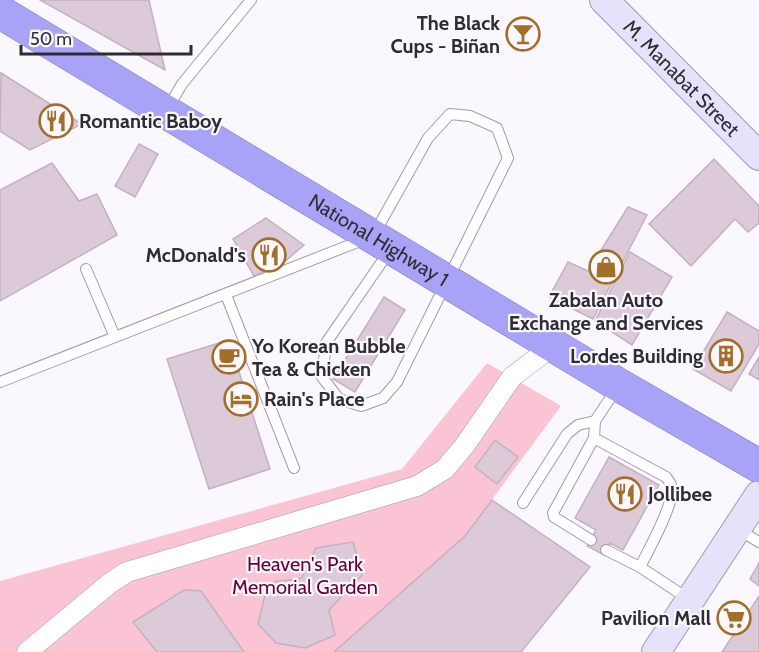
<svg xmlns="http://www.w3.org/2000/svg" width="759" height="652" font-family="Cabin,sans-serif">
  <style>
    .green { fill: #fac4d5 }
    .building { fill: #ddcad8; stroke: #c4b1bf; stroke-width: 1.5 }
    .lines { fill: none; stroke-linecap: round; stroke-linejoin: round }
    .lane-casing { stroke: #a399ab; stroke-width: 12 }
    .street-casing { stroke: #a399ab; stroke-width: 21 }
    .secondary-casing { stroke: #a399ab; stroke-width: 30 }
    .highway-casing { stroke: #7e79b2; stroke-width: 34 }
    .lane { stroke: #fff; stroke-width: 10 }
    .street { stroke: #fff; stroke-width: 20 }
    .secondary { stroke: #e5e3fc; stroke-width: 28 }
    .highway { stroke: #a8a3f6; stroke-width: 33 }
    .labels { text-anchor: middle; stroke-width: 4.5; stroke-linejoin: round; paint-order: stroke }
    .poi-label { font-size: 20px; font-weight: bold; fill: #302c33; stroke: #fbf7ff; text-anchor: end }
    .street-label { font-size: 20px; fill: #302c33; stroke: #fbf7ff }
    .park-label { font-size: 20px; fill: #680036; stroke: #fbf7ff }
  </style>
  <rect width="100%" height="100%" fill="#fbf7ff"/>
  <path class="green" d="M487,363L561,406L465,536L334,652H0V581L402,469Z"/>
  <path class="building" d="M40,0H149L165,70Z
    M1,73L82,124L30,150L0,131Z
    M139,144L158,154L135,197L115,186Z
    M714,159L759,206V223L748,232L735,219L691,266L649,224Z
    M52,163L79,201L97,194L117,235L0,301V190Z
    M628,207L647,215L593,319L549,297L568,262L588,271Z
    M266,218L304,245L283,263L254,276L233,239Z
    M630,252L672,277L632,345L595,321Z
    M384,297L405,310L355,392L333,379Z
    M727,312L759,331V344L731,391L693,369Z
    M229,340L270,469L209,489L167,359Z
    M759,357V380L749,374Z
    M495,440L518,457L497,484L475,467Z
    M609,457L659,485L623,550L610,543L604,555L587,546L596,530L575,518Z
    M492,500L590,567L521,652H334L465,536Z
    M353,542L362,575L329,610L335,635L305,648L276,643L258,624L268,583L302,578L316,548Z
    M759,563V586L750,579Z
    M184,590L201,591L244,652H157L133,622Z
    M759,596V652H722Z"/>
  <g class="lines">
    <defs>
      <path id="lane" d="M168,108L182,84L251,0
        M86,269L115,337
        M226,295L294,468
        M0,382L373,236L428,138L450,114L470,116L497,128L508,158L397,382L383,398L361,406L339,399L322,377L326,343L390,250
        M594,438L666,477C669,481 672,484 672,490C672,508 649,549 640,567
        M523,503L567,434L578,425L595,421
        M739,530L759,542
        M591,540L554,517L553,513L594,438L595,421L617,388
        M606,550L640,567L690,600"/>
      <path id="street" d="M27,652L110,583L127,572L417,486L445,469L465,445L512,377L554,345"/>
      <g id="secondary">
        <path id="s1" d="M604,0L759,156"/>
        <path d="M656,652L759,495"/>
      </g>
      <g id="highway">
        <path id="s2" d="M0,12L619,385L759,466"/>
      </g>
    </defs>
    <use href="#lane" class="lane-casing"/>
    <use href="#street" class="street-casing"/>
    <use href="#secondary" class="secondary-casing"/>
    <use href="#highway" class="highway-casing"/>
    <use href="#lane" class="lane"/>
    <use href="#street" class="street"/>
    <use href="#secondary" class="secondary"/>
    <use href="#highway" class="highway"/>
  </g>
  <defs>
    <symbol id="bar-ring" viewBox="-11 -11 22 22"><circle r="9.5" fill="#fbf7ff" stroke="#a36e27" stroke-width="1.5"/><path d="M-6-5H6L.8 .8V4.5H3.5V6h-7V4.5H-.8V.8Z" fill="#a36e27"/></symbol>
    <symbol id="restaurant-ring" viewBox="-11 -11 22 22"><circle r="9.5" fill="#fbf7ff" stroke="#a36e27" stroke-width="1.5"/><path d="M-5-6h1v4h1v-4h1v4h1v-4h1v5L-1.5 .5V6h-2V.5L-5-1ZM5-6V6H3V1.5H1.5Q1.5-4 5-6Z" fill="#a36e27"/></symbol>
    <symbol id="shop-ring" viewBox="-11 -11 22 22"><circle r="9.5" fill="#fbf7ff" stroke="#a36e27" stroke-width="1.5"/><path d="M-5-2.5h2.3a2.7 3.5 0 0 1 5.4 0H5L5.5 6h-11ZM-1.5-2.5h3a1.5 2.3 0 0 0-3 0Z" fill="#a36e27"/></symbol>
    <symbol id="building-ring" viewBox="-11 -11 22 22"><circle r="9.5" fill="#fbf7ff" stroke="#a36e27" stroke-width="1.5"/><path d="M-4-6H4V6H1V3H-1V6H-4ZM-2.5-4.3h1.7v1.8h-1.7ZM.8-4.3h1.7v1.8H.8ZM-2.5-1h1.7V.8h-1.7ZM.8-1h1.7V.8H.8Z" fill="#a36e27"/></symbol>
    <symbol id="cafe-ring" viewBox="-11 -11 22 22"><circle r="9.5" fill="#fbf7ff" stroke="#a36e27" stroke-width="1.5"/><path d="M-5.5-4.5H6V0H3Q3 3.5 0 3.5H-2.5Q-5.5 3.5-5.5 0ZM3-3.2v2h1.7v-2ZM-6 4.5H4V6H-6Z" fill="#a36e27"/></symbol>
    <symbol id="hotel-ring" viewBox="-11 -11 22 22"><circle r="9.5" fill="#fbf7ff" stroke="#a36e27" stroke-width="1.5"/><path d="M-6-4.5h1.5V1H6V5H4.5V3h-9V5H-6ZM-4 0a1.8 1.8 0 1 1 3.6 0ZM.5 0V-2.5h3Q6-2.5 6 0Z" fill="#a36e27"/></symbol>
    <symbol id="supermarket-ring" viewBox="-11 -11 22 22"><circle r="9.5" fill="#fbf7ff" stroke="#a36e27" stroke-width="1.5"/><path d="M-6-5.5h2.5l.6 2H6L4.5 2H-2.5L-4.4-4H-6ZM-1.5 3.2a1.3 1.3 0 1 0 .1 0ZM3 3.2a1.3 1.3 0 1 0 .1 0Z" fill="#a36e27"/></symbol>
  </defs>
  <g fill-rule="evenodd">
    <use href="#bar-ring" x="504" y="15" width="38" height="38"/>
    <use href="#restaurant-ring" x="37" y="102" width="38" height="38"/>
    <use href="#restaurant-ring" x="250" y="236" width="38" height="38"/>
    <use href="#shop-ring" x="587" y="248" width="38" height="38"/>
    <use href="#building-ring" x="707" y="337" width="38" height="38"/>
    <use href="#cafe-ring" x="210" y="338" width="38" height="38"/>
    <use href="#hotel-ring" x="222" y="380" width="38" height="38"/>
    <use href="#restaurant-ring" x="606" y="475" width="38" height="38"/>
    <use href="#supermarket-ring" x="715" y="599" width="38" height="38"/>
  </g>
  <g class="labels">
    <g class="poi-label">
      <text x="500" y="30">The Black<tspan x="500" dy="23">Cups - Biñan</tspan></text>
      <text x="79" y="128" text-anchor="start">Romantic Baboy</text>
      <text x="246" y="262">McDonald's</text>
      <text x="606" y="307" text-anchor="middle">Zabalan Auto<tspan x="606" dy="23">Exchange and Services</tspan></text>
      <text x="252" y="353" text-anchor="start">Yo Korean Bubble<tspan x="252" dy="23">Tea &amp; Chicken</tspan></text>
      <text x="703" y="363">Lordes Building</text>
      <text x="264" y="406" text-anchor="start">Rain's Place</text>
      <text x="648" y="501" text-anchor="start">Jollibee</text>
      <text x="711" y="625">Pavilion Mall</text>
    </g>
    <g class="street-label">
      <text dy="7" stroke="none"><textPath href="#s1" startOffset="110">M. Manabat Street</textPath></text>
      <text dy="7" stroke="none"><textPath href="#s2" startOffset="442">National Highway 1</textPath></text>
    </g>
    <g class="park-label">
      <text x="305" y="571">Heaven's Park<tspan x="305" dy="23">Memorial Garden</tspan></text>
    </g>
  </g>
  <path d="M21 45v9h170v-9" fill="none" stroke="#302c33" stroke-width="3"/>
  <text x="30" y="45" font-size="18" fill="#302c33" stroke="#fbf7ff" stroke-width="4.5" paint-order="stroke">50 m</text>
</svg>
